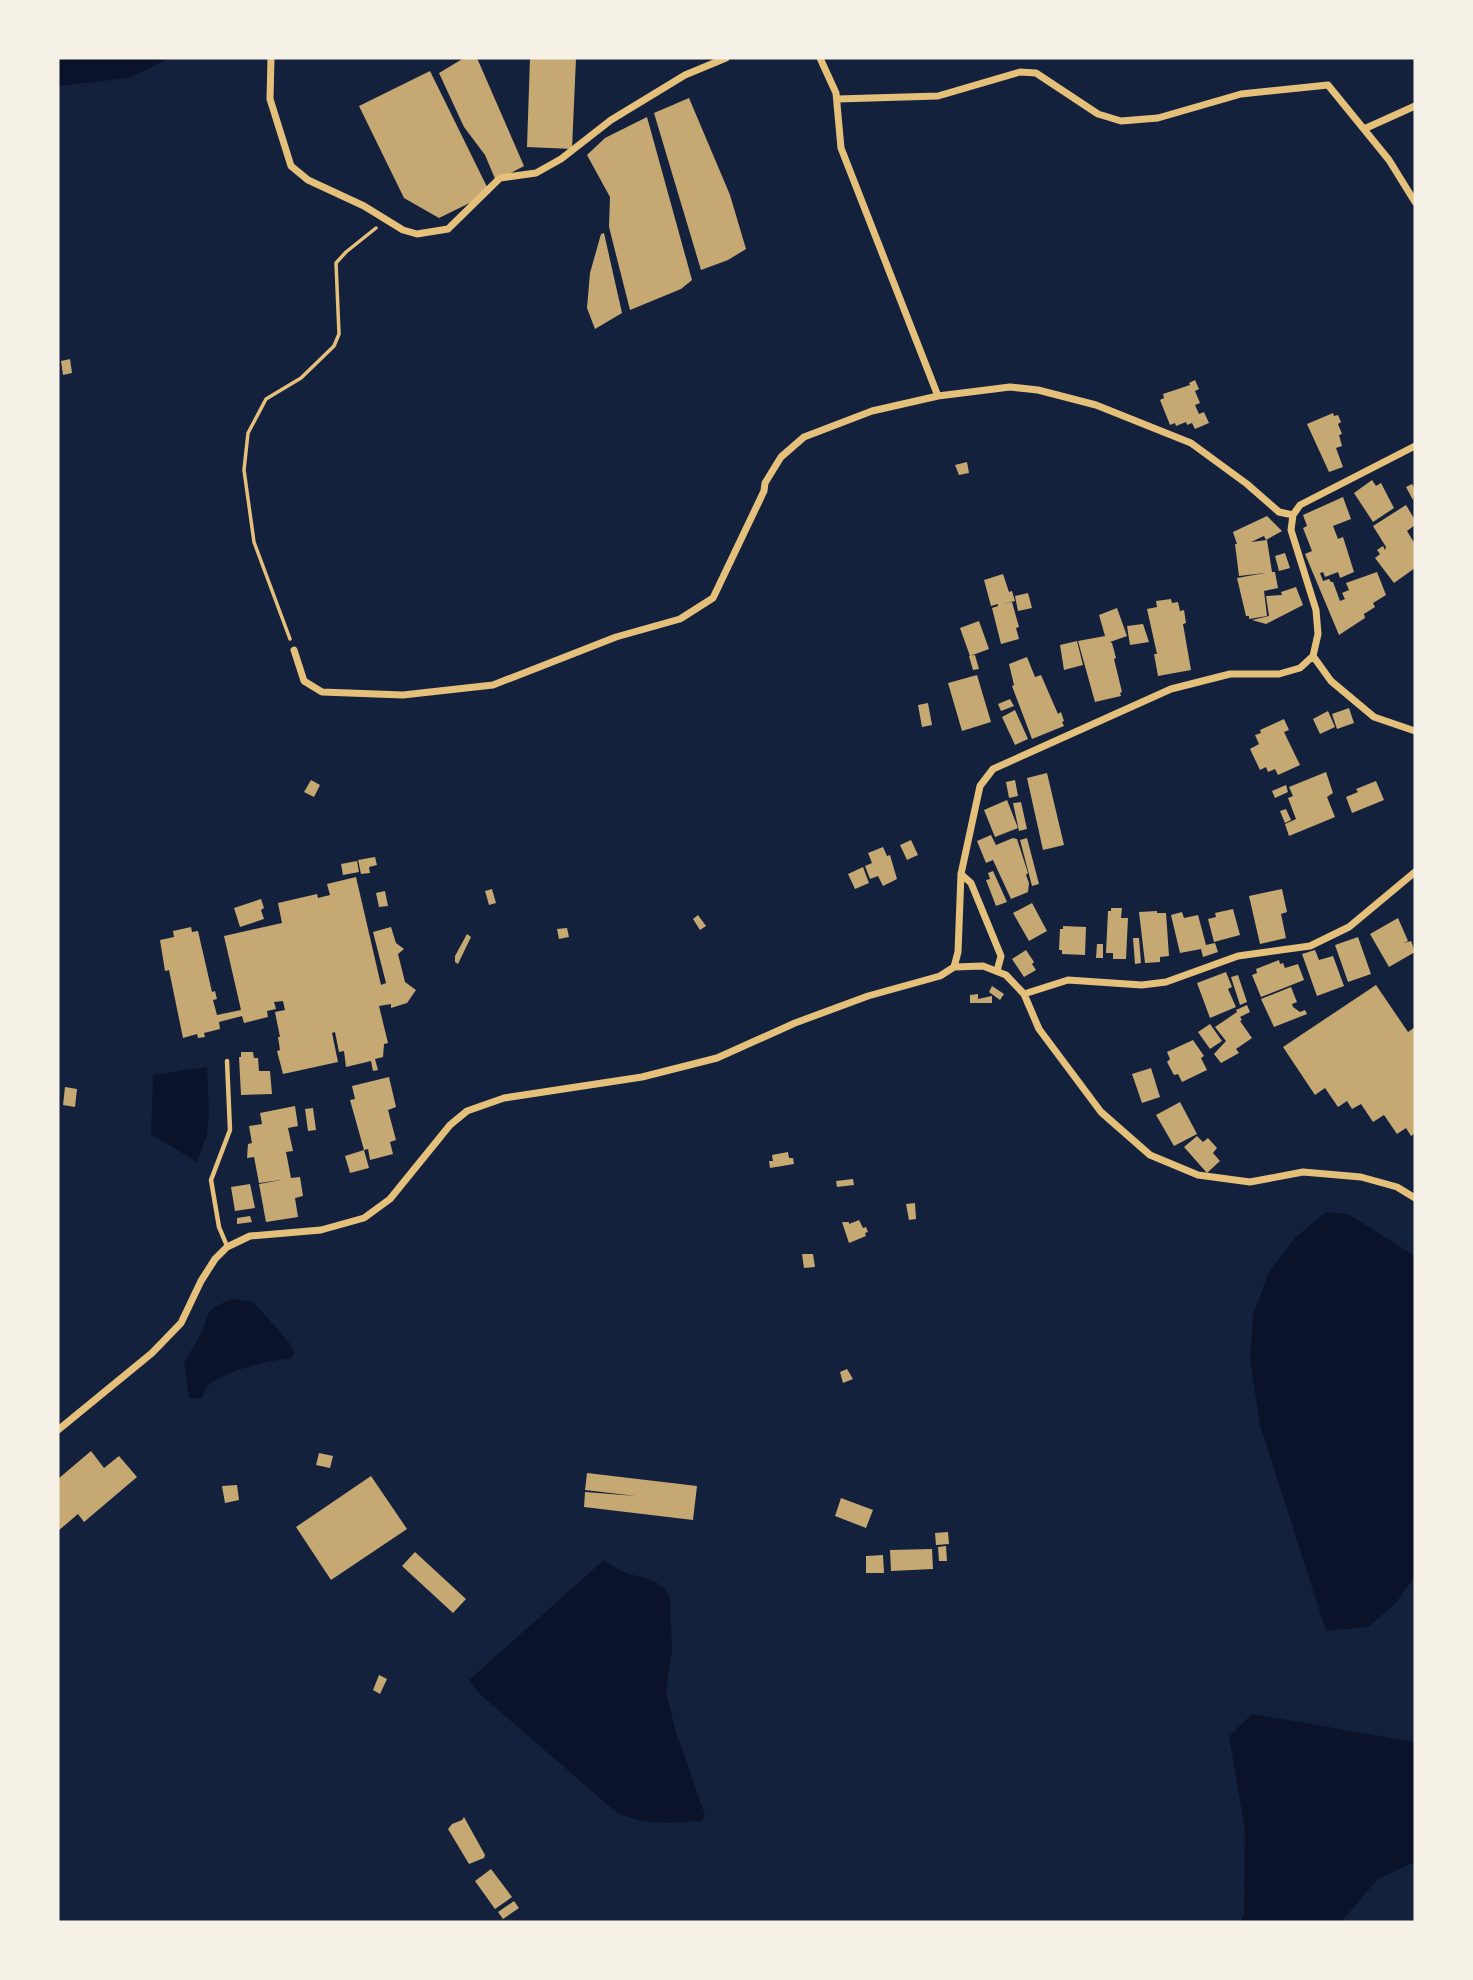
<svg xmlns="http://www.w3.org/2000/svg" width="1473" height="1980" font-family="Commissioner,sans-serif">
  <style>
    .water { fill: #0b132b }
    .building { fill: #c6a872 }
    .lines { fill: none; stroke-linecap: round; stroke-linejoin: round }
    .path { stroke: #e5c07b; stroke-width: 3.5 }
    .service { stroke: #e5c07b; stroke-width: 4.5 }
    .minor { stroke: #e5c07b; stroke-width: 7 }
  </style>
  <rect width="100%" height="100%" fill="#14213d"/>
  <path class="water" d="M58,58H170L129,78L58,86Z
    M207,1067L209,1111L207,1135L197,1162L151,1134L153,1075Z
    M1326,1212L1348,1214L1415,1256V1576L1395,1604L1368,1627L1326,1631L1260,1425L1250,1360L1253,1315L1269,1271L1296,1237Z
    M232,1299L253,1302L288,1341L295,1353L290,1359C270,1359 226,1371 210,1384C206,1387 204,1393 202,1398H189L184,1363L202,1332L209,1312L214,1307Z
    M604,1560C609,1563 614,1567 619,1570C636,1579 661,1576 670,1597L672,1651L666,1691L675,1729L705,1815L702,1821C671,1823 644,1826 616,1812L481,1695L469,1680Z
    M1252,1714L1415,1742V1862L1378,1879L1341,1922H1241L1244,1914L1245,1830L1229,1736Z"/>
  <path class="building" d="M464,58H477L524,166L496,181L485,155L464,127L439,73Z
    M530,58H576L572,149L527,147Z
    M430,71L490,193L439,218L404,198L359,106Z
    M689,98L730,195L746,249L728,260L701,270L654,113Z
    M647,117L692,280L681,289L630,310L609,227L610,197L587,155L605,138Z
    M604,233L622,313L595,329L587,308L590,273L601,234Z
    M70,359L72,373L63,375L61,361Z
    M1195,380L1199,389L1195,391L1200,403L1195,405L1199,414L1204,412L1209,423L1195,429L1192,423L1187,425L1186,422L1176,426L1175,423L1170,425L1160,400L1164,398L1163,394L1190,385L1189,383Z
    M1333,413L1334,416L1338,415L1341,422L1338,424L1342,434L1339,435L1342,446L1336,448L1343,467L1329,472L1307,424Z
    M967,462L969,473L959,475L955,465Z
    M1372,480L1376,486L1381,483L1394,508L1373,522L1354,493Z
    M1412,484L1415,489L1413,500L1406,487Z
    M1343,497L1351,519L1333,526L1338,539L1343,537L1354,572L1340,578L1338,572L1325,577L1323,572L1320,573L1323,581L1329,579L1331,582H1333L1340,601L1345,599L1342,593L1349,590L1346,583L1377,572L1386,595L1373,603L1375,607L1364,614L1365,618L1339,635L1305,554L1312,551L1303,528L1307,526L1303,515Z
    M1406,505L1415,520V525L1407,531L1415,544V568L1394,583L1375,558L1380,554L1377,550L1383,546L1385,550L1386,547L1373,526Z
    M1267,516L1282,531L1266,540L1264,536L1251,542L1267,540L1272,572H1275L1278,588L1264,591L1267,616L1249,619V616H1246L1237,578L1265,573L1239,576L1235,544H1237L1233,532Z
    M1285,553L1290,568L1279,571L1275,556Z
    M1003,574L1009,592L1012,591L1015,601L1002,604L1012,602L1019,627L1016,628L1019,639L1001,644L992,608L998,606V604L991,606L984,580Z
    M1296,587L1303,605L1266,624L1252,620L1269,616L1266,596L1282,595L1281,592Z
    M1028,593L1032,608L1018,611L1015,596Z
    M1171,599L1172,603L1178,602L1180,611L1184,610L1186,623L1183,624L1191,670L1158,676L1154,654H1157L1147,609L1157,607L1156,601Z
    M1117,608L1127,636L1110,642L1112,643L1116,658L1114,659L1122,692L1120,693L1121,696L1095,702L1078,641L1105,636L1099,615Z
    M979,621L989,649L970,656L960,628Z
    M1143,624L1149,642L1130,645L1127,626Z
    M1077,641L1083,665L1064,670L1060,645Z
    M975,655L979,669L973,670L969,656Z
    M1027,657L1035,677L1041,675L1058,714L1061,712L1064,721L1062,722L1064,726L1032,739L1012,686L1014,685L1009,664Z
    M977,675L991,722L962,731L948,683Z
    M1010,699L1014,706L1001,711L998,704Z
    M928,703L932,725L922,727L918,705Z
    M1349,708L1354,723L1337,729L1332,714Z
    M1015,710L1028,739L1015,745L1002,717Z
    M1328,711L1335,727L1320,734L1313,719Z
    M1284,719L1289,730L1284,732L1300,765L1278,775L1275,769L1268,772L1266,767L1260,770L1250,749L1259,744L1255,735L1261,733L1260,730Z
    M1326,772L1333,793L1327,797L1335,817L1289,836L1285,824L1296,819L1288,798L1293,796L1289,787Z
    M1047,773L1064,845L1043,850L1027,778Z
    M311,780L320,785L314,797L304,792Z
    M1015,780L1018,796L1009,798L1006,782Z
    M1376,781L1384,800L1352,813L1346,797L1358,792L1356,789Z
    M1286,785L1288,792L1275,798L1272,791Z
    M1007,800L1018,828L995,837L984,810Z
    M1021,802L1027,829L1019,831L1013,803Z
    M1286,809L1291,820L1285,823L1280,811Z
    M991,835L996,845L1013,838L1017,839L1028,873L1026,875L1029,883L1028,892L1011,899L993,860L986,863L977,841Z
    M1027,838L1039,884L1032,886L1020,840Z
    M911,840L918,855L907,860L900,845Z
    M883,847L887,856L890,855L897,879L883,886L878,876L870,879L865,866L872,863L868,853Z
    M375,857L377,865L369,867L370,873L361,874L358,860Z
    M357,861L359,872L343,875L341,864Z
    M863,867L869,883L855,889L848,874Z
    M993,871L1007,902L996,906L986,880L990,879L988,873Z
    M356,877L381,985L386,983L373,932L391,927L396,943L404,949L398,954L405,982L416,990L407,1003L391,1008V1004L379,1006L388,1043L384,1044L383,1057L375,1059L378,1070L373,1071L371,1061L346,1067L344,1051L339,1052L335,1032L332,1033L338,1062L283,1074L277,1051L280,1050L278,1037H280L275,1012L285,1010L283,1001L274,1002L276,1009L267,1011L268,1017L244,1023L242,1016L219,1022L220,1029L204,1033L205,1037L198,1038L197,1034L183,1038L169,970L165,971L160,940L174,937L173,931L191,927L192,932L198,931L212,992L215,991L217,999L213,1000L217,1015L241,1010L224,936L282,923L278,903L317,894L318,898L330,895L327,884Z
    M492,889L496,903L489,905L485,891Z
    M1282,889L1287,912L1281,914L1286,938L1260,944L1249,896Z
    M385,891L388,906L379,907L376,893Z
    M261,899L264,908L261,910L264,919L240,927L234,908Z
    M1032,903L1047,931L1029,941L1013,913Z
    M1111,908H1122L1121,918H1128L1126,959H1113V953H1106L1108,911H1111Z
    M1233,909L1240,935L1214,942L1208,919L1216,917L1215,913Z
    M1157,911V913H1166L1169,956L1160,957V962L1145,963L1139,912Z
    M1182,912L1184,918L1198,915L1206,945L1215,943L1218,952L1203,957L1201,949L1180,953L1171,915Z
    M698,915L706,926L700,930L693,919Z
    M1398,918L1408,941L1403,943L1411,941L1415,952L1389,967L1370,934Z
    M1063,926L1086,927L1085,955L1062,954V950H1059L1060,929H1063Z
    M567,928L569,937L559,939L557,929Z
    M467,934L471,937L458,964L455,962V956Z
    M1358,937L1371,974L1348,982L1335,945Z
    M1133,938H1139L1141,963L1135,964Z
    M1097,944H1103V958H1096Z
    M1026,950L1034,962L1032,964L1036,970L1024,977L1012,959Z
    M1315,950L1319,960L1333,956L1344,986L1317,996L1302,954Z
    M1279,960L1280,964L1283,963L1285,968L1298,964L1304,980L1261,997L1252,975L1257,973L1256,969Z
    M1226,972L1232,987L1228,989L1236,1007L1210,1018L1197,983Z
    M1238,975L1247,1002L1240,1005L1231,977Z
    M1376,985L1408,1032L1415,1027V1133L1411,1136L1406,1128L1397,1134L1384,1115L1373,1122L1361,1104L1352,1109L1347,1101L1338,1107L1325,1088L1315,1095L1283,1047Z
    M992,986L1004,994L1000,1000L989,992Z
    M1291,987L1297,1002L1292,1004L1293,1007L1300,1012L1305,1010L1307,1014L1274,1027L1261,999Z
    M978,994V999L992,996V1003H970V995Z
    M1247,1005L1250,1012L1240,1017L1242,1020L1240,1021L1252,1038L1236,1049L1239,1053L1221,1063L1214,1054L1226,1041L1215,1027L1237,1012L1236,1010Z
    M1210,1024L1222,1041L1210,1049L1198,1032Z
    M1193,1040L1204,1056L1201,1058L1207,1070L1182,1082L1178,1074L1174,1075L1167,1062L1170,1059L1167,1052Z
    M241,1052H253L254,1058H258L259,1071H270L272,1094L241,1095L239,1057H241Z
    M1151,1068L1160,1097L1142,1103L1132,1074Z
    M389,1077L396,1107L388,1110L396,1140L390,1142L393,1154L370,1160L368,1149L364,1150L350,1100L355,1099L352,1086Z
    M65,1087L77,1089L75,1107L63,1105Z
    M1180,1102L1197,1134L1174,1146L1156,1115Z
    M295,1106L298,1126L288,1128L293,1151L286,1152L291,1178L300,1177L303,1196L295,1198L298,1217L266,1222L259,1184L281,1180L259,1183L254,1157L247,1158L248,1144L252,1143L249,1126L262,1124L260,1113Z
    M313,1108L316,1130L308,1131L305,1109Z
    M1197,1136L1203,1142L1208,1138L1217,1148L1213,1153L1220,1161L1207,1173L1184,1147Z
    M364,1150L369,1168L350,1173L345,1156Z
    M788,1152L789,1158H793L794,1164L770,1168L769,1161H773L772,1155Z
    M853,1179L854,1185L837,1187L836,1181Z
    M250,1184L255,1208L235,1211L231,1187Z
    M915,1203L916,1219L909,1220L906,1204Z
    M250,1216L252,1222L237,1224V1218Z
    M859,1220L863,1228L866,1227L868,1232L865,1233L866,1236L849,1243L842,1222H849V1224Z
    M802,1254H813L815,1267L804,1268Z
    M847,1369L853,1379L843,1383L840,1372Z
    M91,1451L104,1468L119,1456L137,1477L84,1522L78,1514L58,1531V1479Z
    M319,1453L333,1456L330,1468L316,1465Z
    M587,1473L697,1486L693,1520L584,1507L585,1492L636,1496L585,1490Z
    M371,1476L407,1529L331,1580L296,1527Z
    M237,1485L239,1500L225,1503L222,1486Z
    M841,1498L873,1510L866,1528L835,1516Z
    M948,1532L949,1544L936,1545L935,1533Z
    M946,1546L947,1561H939L938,1547Z
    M932,1549L933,1569L891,1571L890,1550Z
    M415,1552L466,1599L453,1613L402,1566Z
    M883,1555L884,1573H866V1556Z
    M379,1675L387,1679L380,1694L373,1690Z
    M464,1817L485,1855L484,1858L469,1864L448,1829L452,1824L462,1820Z
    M491,1869L512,1897L495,1909L475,1881Z
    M514,1901L519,1908L503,1919L498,1912Z"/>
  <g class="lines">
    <path class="path" d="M290,639L254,542L244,470L248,433L266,399L301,378L334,346L339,334L336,263L346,252L376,228"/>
    <path class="service" d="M227,1246L219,1227L211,1180L230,1130L227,1061"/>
    <path class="minor" d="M271,58L270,99L291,166L308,180L364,206L403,230L417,234L448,229L500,178L536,173L561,159L611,120L685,75L726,58
      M820,58L836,93L841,148L938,396
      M837,99L938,96L1020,72L1036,73L1098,114L1121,121L1158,118L1241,94L1328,85L1389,160L1415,202
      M1364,129L1415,106
      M294,650L304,681L322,692L403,695L493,685L616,637L680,619L713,598L764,491L765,483L781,457L804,437L872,411L938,396L1010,387L1038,390L1096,405L1191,443L1247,484L1279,512L1293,515
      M1313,656L1331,681L1374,717L1415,731
      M961,874L971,883L1001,956L997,971
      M954,967L958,952L961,874L980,786L993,769L1171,689L1230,674H1279L1300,668L1313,656L1318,634L1316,610L1291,530L1293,515L1300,505L1415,446
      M1024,994L1068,980L1142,985L1166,982L1238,956L1310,946L1349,927L1415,872
      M58,1430L152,1353L181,1323L201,1281L215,1259L227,1247L250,1236L321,1230L364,1218L390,1199L450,1125L467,1111L504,1098L642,1077L717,1058L795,1023L868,996L940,976L954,967L983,966L1006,975L1024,994L1039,1029L1101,1112L1150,1155L1198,1175L1250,1182L1303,1172L1361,1177L1397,1187L1415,1198"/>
  </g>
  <rect width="1473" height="1980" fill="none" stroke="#f6f1e7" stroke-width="119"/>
</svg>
